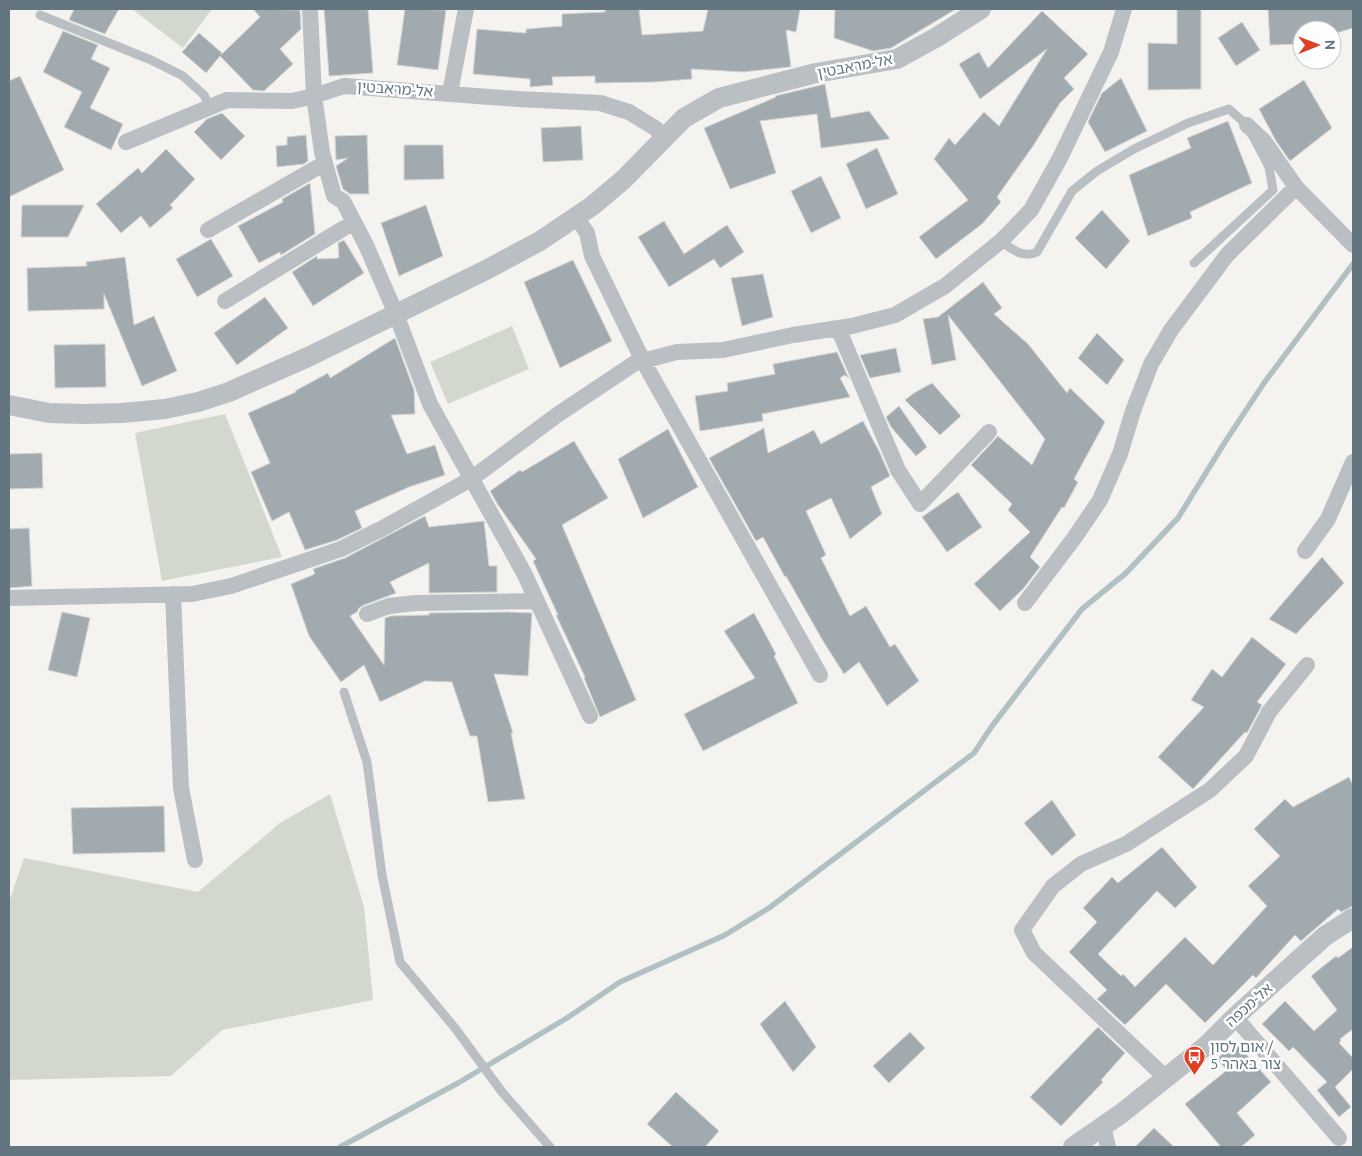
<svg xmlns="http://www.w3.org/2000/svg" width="1362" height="1156" font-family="Ubuntu,'Noto Sans Hebrew',sans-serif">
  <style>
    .green { fill: #d3d8cf }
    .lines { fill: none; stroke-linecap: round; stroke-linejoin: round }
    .stream { stroke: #b1c0c3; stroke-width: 5.5 }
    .building { fill: #a1abaf; stroke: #d5d4d2 }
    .service { stroke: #b9bfc2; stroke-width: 9 }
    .minor { stroke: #b9bfc2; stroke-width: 16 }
    .tertiary { stroke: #b9bfc2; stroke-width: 20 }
    .labels { text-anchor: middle; stroke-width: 5; stroke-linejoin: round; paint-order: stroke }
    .street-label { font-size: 15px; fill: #637680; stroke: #fff }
    .poi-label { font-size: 15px; fill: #637680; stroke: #fff; text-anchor: start }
  </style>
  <rect width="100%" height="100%" fill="#f4f3ef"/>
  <path class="green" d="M132,9H212L183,48Z
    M512,326L529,369L448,404L430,362Z
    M225,414L282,557L162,581L135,433Z
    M330,794L364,907L373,1000L222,1030L171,1076L9,1080V902L24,858L198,892L280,823Z"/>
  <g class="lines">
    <path class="stream" d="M340,1147L458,1083L567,1018L620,982L725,935L769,908L974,753L992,726L1082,609L1126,573L1178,518L1225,442L1264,383L1353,264"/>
  </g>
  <path class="building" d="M74,9H119L105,34L69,20Z
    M253,9L300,10L301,29L280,49L293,64L264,91L253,90L220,56L206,73L182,52L199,33L222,53L221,55L260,17Z
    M324,9H368L373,73L329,76Z
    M405,9L446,10L438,70L397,65Z
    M605,9H639L642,35L703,31L708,9H800L796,32L786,30L791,67H790L743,72L691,69L692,79L655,82L595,83V76L552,77L553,85L530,87V79L473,74L477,29L526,33V29L562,26V14L605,12Z
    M835,9H956L891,48L873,51L834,38Z
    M1177,9H1201V89L1148,90V43L1177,44Z
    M1268,9H1353V28L1333,34L1332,30H1302V44L1270,45Z
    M1042,11L1088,54L1064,78L1074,89L1060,103L1033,146L997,197L1001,202L982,224L936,259L919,237L968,200L934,159L949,138L955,145L984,112L999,126L1047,49L980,99L959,64L979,52L988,68Z
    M1242,22L1260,50L1236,66L1218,38Z
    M63,31L98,45L91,59L110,68L90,108L123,124L111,150L64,127L82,92L43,72Z
    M20,76L64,170L9,197V81Z
    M1121,78L1147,131L1105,152L1088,122L1102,93Z
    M1304,80L1332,128L1290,161L1276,141L1259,109Z
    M825,84L831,118L869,111L890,139L821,148L817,114L760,121L776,173L730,189L704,128L776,97L775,96Z
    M222,113L245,136L221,160L194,132L207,119Z
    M1228,121L1252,183L1190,212L1192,218L1148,236L1129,175L1191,148L1187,138Z
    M581,126L583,160L543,162L541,128Z
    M306,135L308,161L304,164L277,167L276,146L287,145V137Z
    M367,135L369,194H350L343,189L336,166L348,158L336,160L335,136Z
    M404,145H443L444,179L404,180Z
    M877,148L898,194L866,209L846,164Z
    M166,149L195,179L170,205L173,208L150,228L141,216L121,233L96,204L138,168L142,173Z
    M821,176L841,218L811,233L791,191Z
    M310,183L315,234L281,255L280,252L259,263L238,226L283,202L282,199Z
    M22,205H84L68,237H21Z
    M426,205L443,256L399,276L381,223Z
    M1102,210L1130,241L1106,269L1075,238Z
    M664,221L684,254L727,225L744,252L720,268L714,259L669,287L638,237Z
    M211,239L233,276L197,297L176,259Z
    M344,240L364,273L313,306L292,272L317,256V259L339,258L338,243Z
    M125,257L134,325L154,316L177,371L142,386L104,294V309L28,311L27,268L87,266L86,262Z
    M573,260L612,341L560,368L524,282Z
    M763,274L773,317L742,326L731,278Z
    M983,282L1002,308L994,314L1028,344L1067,393L1070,388L1105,422L1074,479L1078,482L1064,508L1062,507L1030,557L1040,567L1023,589L1000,611L974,584L1030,532L1008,510L1012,504L971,465L998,436L1032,465L1045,439L948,315L956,360L932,365L923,319L938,317Z
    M265,297L288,328L237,365L214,333Z
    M1097,333L1124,360L1107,385L1078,358Z
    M395,338L414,390L415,414L391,415L407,454L435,445L445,475L409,487L355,511L362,528L337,540L305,550L289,512L272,521L251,472L270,463L248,413L296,392L295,391L328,373L330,378Z
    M105,344L106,387L55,388L54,345Z
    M896,348L901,372L870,378L860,355Z
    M837,352L849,379L845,375L840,378L850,397L762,414L763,421L700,431L695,396L728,391L727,383L775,374L773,364Z
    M932,383L961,416L940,435L905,400L914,393Z
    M899,406L927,447L916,456L891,427L886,417Z
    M863,421L879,451L890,476L871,487L882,514L850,539L831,498L806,511L826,555L821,558L850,616L866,606L890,647L895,644L919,681L887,706L859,662L844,674L823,641L786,576L785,577L763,537L756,541L709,458L764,428L768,453L814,430L821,444Z
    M668,429L698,487L643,518L618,459Z
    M574,441L608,498L562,525L636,700L600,717L584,678L585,677L556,615H558L533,561L536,559L498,505L490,491L520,470L522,472Z
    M42,453L43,488L9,489V454Z
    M958,492L982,527L947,552L922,517Z
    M425,516L429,527L484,521L489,566H497V592L429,593V563L390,582L396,593L364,605L359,608L357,612L350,616L384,665L385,618L391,616L429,615V613L507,612L532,613L528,676L494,674L513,733H511L525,799L488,802L477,736H470L452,682L425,681L380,702L364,665L341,682L309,636L291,584L315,574L313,569L345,558Z
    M29,528L32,586L9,588V529Z
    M1322,557L1344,583L1296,634L1269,619Z
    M62,612L90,618L77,677L48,670Z
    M754,613L776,654L774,656L798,703L703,751L684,714L755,678L724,631Z
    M1252,637L1286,664L1257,702L1262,705L1247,733L1245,732L1193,789L1158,757L1204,707L1191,700L1212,669L1222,677Z
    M1349,777L1353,785V906L1341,912L1338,909L1301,941L1295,935L1256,978L1253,975L1205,1023L1166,984L1125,1025L1097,999L1107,990L1069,952L1097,922L1083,908L1112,877L1118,883L1162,847L1197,887L1175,908L1157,891L1098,954L1121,976L1123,974L1135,987L1185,937L1213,965L1267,906L1248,886L1280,856L1254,829L1285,799L1293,807Z
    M1052,800L1076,835L1052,856L1024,823Z
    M164,806L165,852L73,854L71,808Z
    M1353,947V1029L1340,1039L1341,1041L1339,1043L1353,1058V1069L1335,1087L1351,1107L1339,1117L1317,1090L1327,1082L1293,1047L1289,1051L1262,1024L1285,1001L1314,1031L1337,1010L1311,976L1336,956L1338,958Z
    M785,1001L816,1047L793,1072L760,1024Z
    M1098,1027L1125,1053L1101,1080L1103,1082L1061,1126L1030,1097Z
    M910,1032L925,1048L889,1083L873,1066Z
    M1235,1042L1271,1082L1237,1113L1255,1135L1241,1147H1221L1185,1104L1227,1070L1217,1059Z
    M676,1092L719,1131L705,1147H673L647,1124Z
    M1154,1128L1174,1147H1135Z"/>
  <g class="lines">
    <path class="service" d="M40,15L151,60L183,76L204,95L210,107
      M1001,241C1012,249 1023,259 1037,252L1072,191L1097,171L1134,149L1188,123L1229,109L1247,125L1269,167L1273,190L1194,263
      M344,692L367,762L382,875L400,962L455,1028L502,1092L550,1147"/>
    <path class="minor" d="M310,9L314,96L322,152L334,196L343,201L366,245L396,314L430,404L524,573L590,716
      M450,93L466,9
      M1247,125L1264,141L1296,187L1353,245
      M126,142L227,100L292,101L314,96L344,86L518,99L600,103L629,112L655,128L665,137
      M576,217L587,233L592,256L643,361L820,675
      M208,230L325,163
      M225,301L354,222
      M838,328L898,470L920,504L989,432
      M1305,551L1328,519L1353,462
      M173,594L181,788L195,860
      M9,598L192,594L231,586L341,549L383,528L471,479L557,415L635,363L677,352L723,350L793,335L852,326L895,315L945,286L1001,241L1031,210L1060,158L1111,52L1124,9
      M1025,603L1075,537L1100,500L1120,454L1133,411L1151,364L1171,330L1227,255L1296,187
      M367,614L389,606L416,603L537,601
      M1235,1017L1339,1138
      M1165,1077L1034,953L1022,930L1053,886L1081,864L1126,844L1210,790L1246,756L1269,712L1307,665
      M1103,1126L1108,1147"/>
    <path class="tertiary" d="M9,405L49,413L84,414L122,413L165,409L198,402L229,392L308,357L486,270L540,241L592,206L623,180L684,118L719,98L816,73L897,59L937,37L981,9
      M1073,1147L1122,1113L1207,1045L1235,1017L1325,936L1353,918"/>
  </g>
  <defs>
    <symbol id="bus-pin" viewBox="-11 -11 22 30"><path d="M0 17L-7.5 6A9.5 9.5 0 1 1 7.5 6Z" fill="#df3f24" stroke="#fff"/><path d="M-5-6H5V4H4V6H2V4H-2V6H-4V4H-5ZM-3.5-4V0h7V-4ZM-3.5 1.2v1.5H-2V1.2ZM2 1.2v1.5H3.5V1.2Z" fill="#fff"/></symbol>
  </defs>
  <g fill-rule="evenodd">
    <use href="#bus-pin" x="1182" y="1044" width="25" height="34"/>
  </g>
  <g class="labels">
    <g class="street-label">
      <text transform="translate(855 66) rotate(-11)" y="5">אל-מראבטין</text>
      <text transform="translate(395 89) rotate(4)" y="5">אל-מראבטין</text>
      <text transform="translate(1249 1005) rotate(-42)" y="5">אל-מכפה</text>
    </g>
    <g class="poi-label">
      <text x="1210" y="1052">אום לסון /<tspan x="1210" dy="17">צור באהר 5</tspan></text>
    </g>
  </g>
  <rect width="1362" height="1156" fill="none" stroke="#637680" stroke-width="20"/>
  <g transform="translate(1317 45) rotate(89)"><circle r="24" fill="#ffffff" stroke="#c1c8cc"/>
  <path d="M0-4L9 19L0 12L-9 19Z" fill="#df3f24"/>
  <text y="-8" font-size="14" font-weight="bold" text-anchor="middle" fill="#637680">N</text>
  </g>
</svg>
